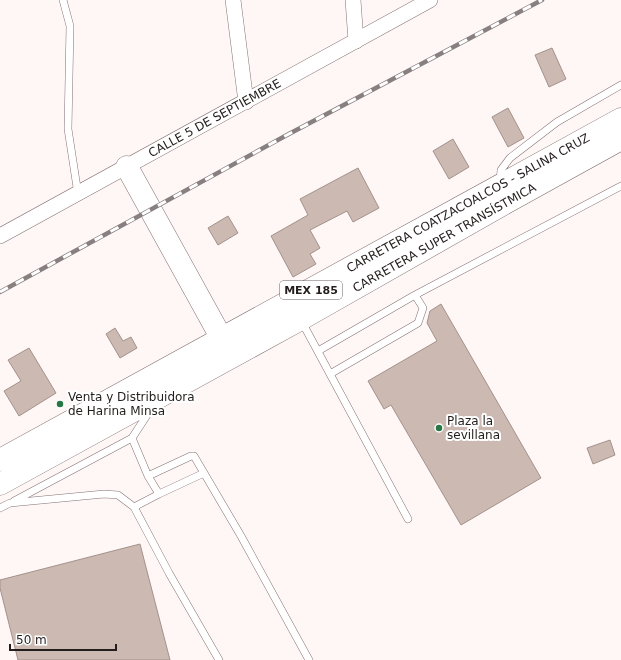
<svg xmlns="http://www.w3.org/2000/svg" width="621" height="660" font-family="'DejaVu Sans',sans-serif">
  <style>
    .building { fill: #cbb9b2; stroke: #a3928b }
    .lines { fill: none; stroke-linecap: round; stroke-linejoin: round }
    .service-casing { stroke: #847273; stroke-width: 8 }
    .minor-casing { stroke: #847273; stroke-width: 16 }
    .primary-casing { stroke: #847273; stroke-width: 23 }
    .service { stroke: #fff; stroke-width: 7 }
    .minor { stroke: #fff; stroke-width: 15 }
    .primary { stroke: #fff; stroke-width: 22 }
    .rail-casing { stroke: #888080; stroke-width: 4.5 }
    .rail { stroke: #fff; stroke-width: 3; stroke-dasharray: 9; stroke-linecap: butt }
    .poi-dot { fill: #287545; stroke: #fff; stroke-width: 1.5 }
    .labels { text-anchor: middle; stroke-width: 4; stroke-linejoin: round; paint-order: stroke }
    .shield { fill: #fff; stroke: #666161; stroke-width: 1 }
    .shield-label { font-size: 11px; font-weight: bold; fill: #241d1d }
    .street-label { font-size: 12px; fill: #241d1d; stroke: #fff }
    .poi-label { font-size: 12px; fill: #241d1d; stroke: #fff; text-anchor: start }
  </style>
  <rect width="100%" height="100%" fill="#fff6f6"/>
  <path class="building" d="M552,48L566,79L549,87L535,55Z
    M508,108L524,138L508,147L492,117Z
    M453,139L469,167L449,179L433,151Z
    M358,168L379,208L353,222L347,211L310,230L320,248L310,254L316,264L293,277L271,236L308,215L300,199Z
    M228,216L238,233L218,245L208,228Z
    M441,304L541,478L461,525L391,405L384,409L368,381L437,341L427,323L430,311Z
    M115,328L123,341L131,337L137,348L120,358L106,334Z
    M29,348L56,393L19,416L4,391L21,381L8,360Z
    M610,440L615,455L593,464L587,448Z
    M140,544L170,660H18L0,588V580Z"/>
  <g class="lines">
    <defs>
      <path id="service" d="M63,0L70,26L68,129L78,194
        M500,181L501,170L510,158L557,122L621,85
        M415,295L621,186
        M302,322L408,519
        M318,351L415,295L423,308L418,323L330,374
        M151,409L132,438L148,476L159,494L204,473L241,536L309,660
        M148,476L191,456H194L204,473
        M159,494L134,507L169,573L219,660
        M14,501L132,438
        M0,508L10,503L104,494L118,495L134,507"/>
      <g id="minor">
        <path d="M233,0L246,102"/>
        <path d="M353,0L356,41"/>
        <path id="s1" d="M0,236L430,0"/>
      </g>
      <g id="primary">
        <path d="M127,167L222,339L224,353"/>
        <path id="s2" d="M0,460L621,119"/>
        <path id="s3" d="M0,484L301,319L507,202L621,139"/>
      </g>
    </defs>
    <use href="#service" class="service-casing"/>
    <use href="#minor" class="minor-casing"/>
    <use href="#primary" class="primary-casing"/>
    <use href="#service" class="service"/>
    <use href="#minor" class="minor"/>
    <use href="#primary" class="primary"/>
    <defs>
      <path id="rail" d="M0,292L287,135L542,0"/>
    </defs>
    <use href="#rail" class="rail-casing"/>
    <use href="#rail" class="rail"/>
  </g>
  <g class="poi-dot">
    <circle cx="60" cy="404" r="4"/>
    <circle cx="439" cy="428" r="4"/>
  </g>
  <g class="labels">
    <rect class="shield" x="280" y="281" width="62" height="18" rx="3"/>
    <g class="shield-label">
      <text x="311" y="294">MEX 185</text>
    </g>
    <g class="street-label">
      <text dy="4" stroke="none"><textPath href="#s1" startOffset="245">CALLE 5 DE SEPTIEMBRE</textPath></text>
      <text dy="4" stroke="none"><textPath href="#s2" startOffset="534">CARRETERA COATZACOALCOS - SALINA CRUZ</textPath></text>
      <text dy="4" stroke="none"><textPath href="#s3" startOffset="508">CARRETERA SUPER TRANSÍSTMICA</textPath></text>
    </g>
    <g class="poi-label">
      <text x="68" y="401">Venta y Distribuidora<tspan x="68" dy="14">de Harina Minsa</tspan></text>
      <text x="447" y="425">Plaza la<tspan x="447" dy="14">sevillana</tspan></text>
    </g>
  </g>
  <path d="M10 644v6h106v-6" fill="none" stroke="#241d1d" stroke-width="2"/>
  <text x="16" y="644" font-size="12" fill="#241d1d" stroke="#ffffff" stroke-width="3" paint-order="stroke">50 m</text>
</svg>
